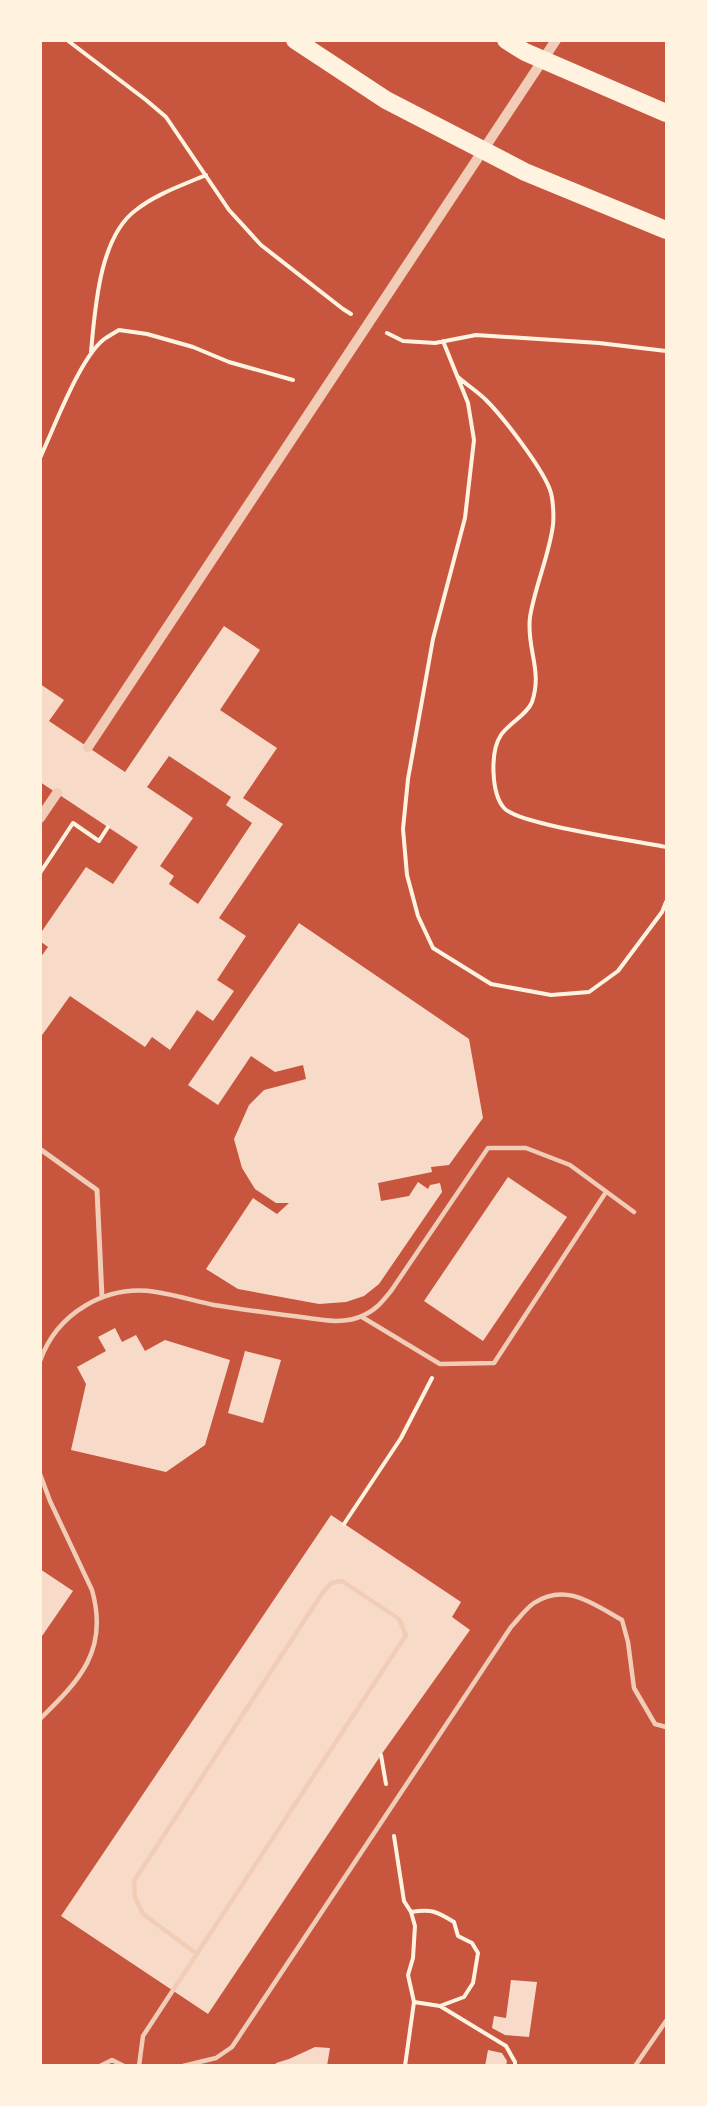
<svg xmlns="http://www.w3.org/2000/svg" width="707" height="2106" font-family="'PT Sans Narrow',sans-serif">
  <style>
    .building { fill: #f7dbc8; fill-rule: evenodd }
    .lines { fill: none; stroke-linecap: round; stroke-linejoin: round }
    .path { stroke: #fff3e0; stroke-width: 4 }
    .service { stroke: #f1ccb7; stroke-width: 4.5 }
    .pedestrian { stroke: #f1ccb7; stroke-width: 5 }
    .tertiary { stroke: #f1ccb7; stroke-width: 10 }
    .motorway { stroke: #fff3e0; stroke-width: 18 }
  </style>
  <rect width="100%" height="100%" fill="#c8553d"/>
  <path class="building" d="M224,626L260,650L220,710L277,748L243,798L283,824L219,918L246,936L217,980L234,991L213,1021L197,1010L170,1050L152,1037L145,1047L70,996L40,1038V958L48,947L40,941V934L86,867L113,884L138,847L40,782V684L64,700L49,721L125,772ZM169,756L231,797L226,805L252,823L198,904L169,884L174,876L160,866L193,818L147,787Z
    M299,923L469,1039L483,1118L449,1165L431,1167L432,1172L378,1183L381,1201L409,1196L418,1182L428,1189L430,1185L440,1183L442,1192L379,1284L364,1296L346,1302L319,1304L238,1289L206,1269L253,1198L277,1214L289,1203H276L255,1189L242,1168L234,1139L249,1105L264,1090L306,1079L303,1065L275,1072L251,1056L218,1105L188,1085Z
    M508,1177L567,1217L483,1341L424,1301Z
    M115,1328L122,1342L136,1335L145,1351L165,1340L230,1360L205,1445L166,1472L71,1450L86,1384L77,1367L106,1351L98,1337Z
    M245,1351L281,1360L263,1423L228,1413Z
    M331,1515L461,1602L452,1617L470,1630L381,1755L208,2014L61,1916Z
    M40,1569L73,1591L40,1639Z
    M511,1980L537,1982L529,2037L505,2035L492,2028L494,2016L506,2018Z
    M315,2047L330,2048L327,2066H275L276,2063L289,2059Z
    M488,2050L502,2053L507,2061L506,2066H485Z"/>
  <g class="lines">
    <path class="path" d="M67,40L146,100L166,117L229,210L261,245L343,309L351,314
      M387,333L403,341L435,343L476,335L599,343L666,351
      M443,341L468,403L474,440L465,518L433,639L408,779L403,829L407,875L418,916L433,948L491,984L551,995L589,992L618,971L662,912L666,902
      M91,352C95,310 99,237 136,210C156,194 183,185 206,175
      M458,377C467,385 478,392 486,400C503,417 545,471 551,493C553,501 554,516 553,525C549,556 535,586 530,617C526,648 543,670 532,702C527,715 509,723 501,735C490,751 491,793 504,808C519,825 638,841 666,847
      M40,458C54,428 79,360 103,340C108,336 114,333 119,330L147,334L193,347L229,362L293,380
      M40,873L73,823L99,841L108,827
      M344,1524L401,1438L432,1378
      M381,1755L386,1784
      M394,1836L404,1901L411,1912L415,1926L413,1958L408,1975L414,2002L405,2066
      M411,1912C432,1909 436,1911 454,1922L458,1936L472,1943L478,1953L473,1983L464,1997L440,2006
      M414,2002L440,2006L506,2046L515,2062V2066"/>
    <path class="service" d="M362,1317L440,1364L494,1363L606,1192
      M40,1361C57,1313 106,1284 156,1292C176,1295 195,1301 214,1305C243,1310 272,1313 301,1317C321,1320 345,1325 364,1315C376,1310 383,1301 391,1291L488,1148H526L570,1165L634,1212
      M40,1474L50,1501L92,1590C109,1650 80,1680 40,1719
      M100,2066L112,2060L124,2066
      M139,2066L143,2036L406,1635L399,1619L342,1581L331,1583L321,1595L134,1881L135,1897L143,1914L197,1954
      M183,2066L216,2058L232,2047L511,1627C518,1620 525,1609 534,1603C566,1582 593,1604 622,1620L628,1642L634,1688L655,1724L666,1727
      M635,2066L666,2021"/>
    <path class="pedestrian" d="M40,1149L97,1190L102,1297"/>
    <path class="tertiary" d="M88,747L556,40
      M40,818L57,793"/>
    <path class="motorway" d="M295,40L386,100L525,172L666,230
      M506,40L525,52L666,113"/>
  </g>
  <rect width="707" height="2106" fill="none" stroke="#fff3e0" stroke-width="84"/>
</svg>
